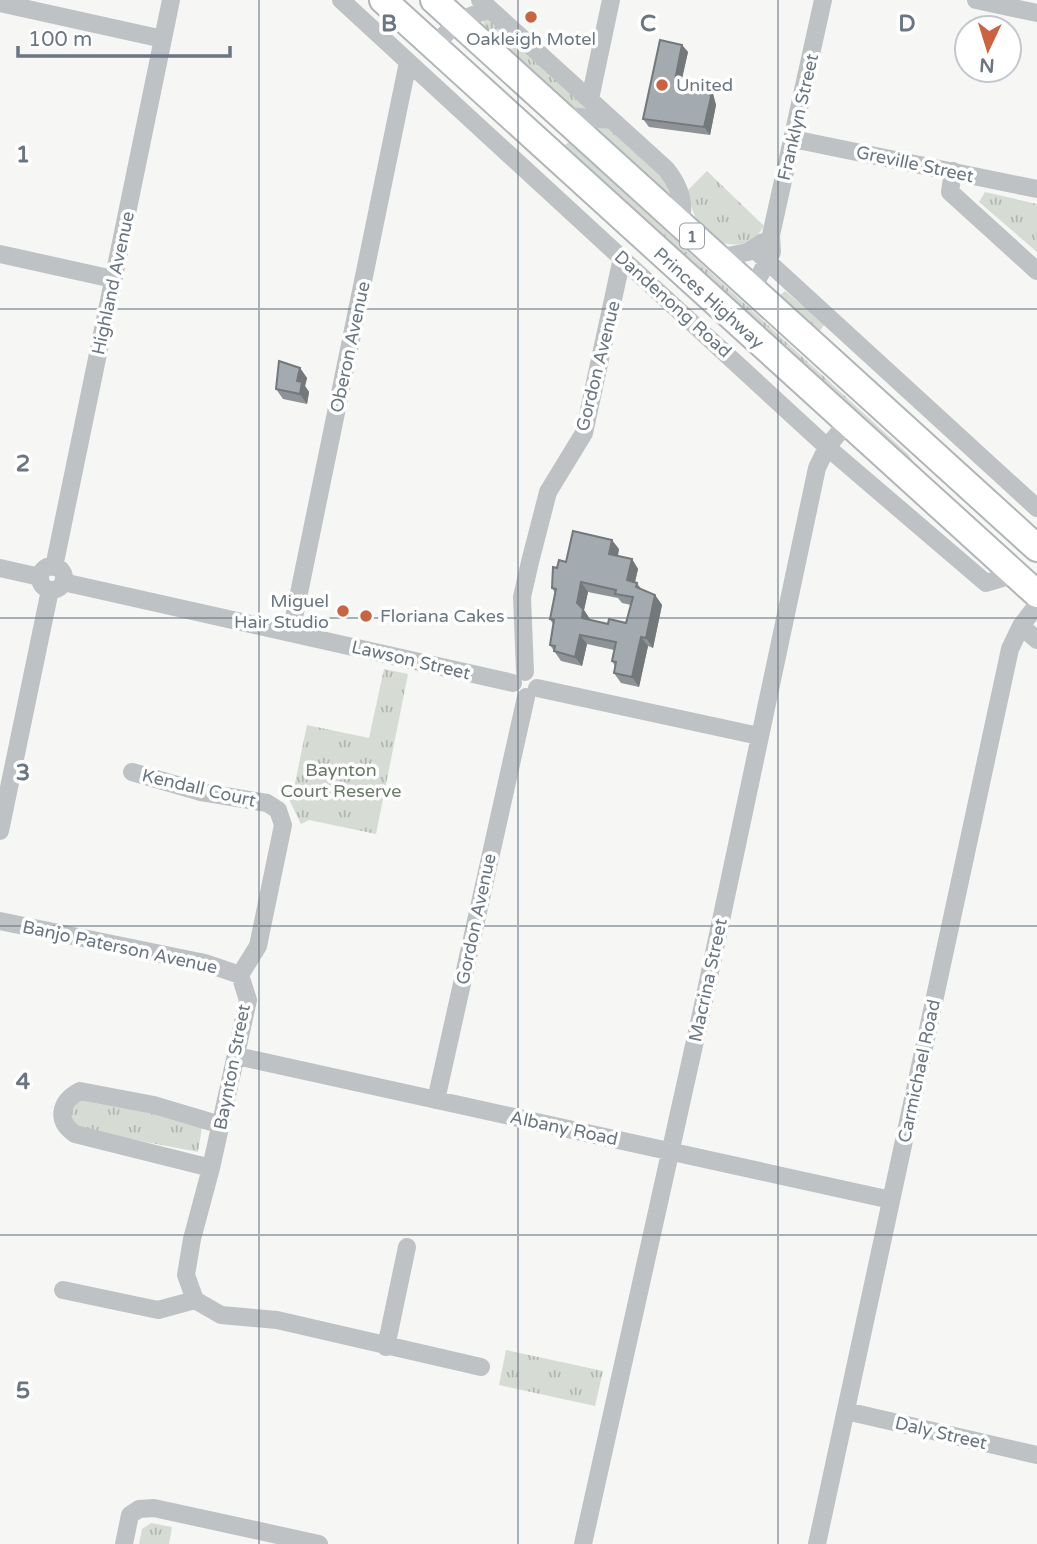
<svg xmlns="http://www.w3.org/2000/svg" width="1037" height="1544" font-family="'Varela Round',sans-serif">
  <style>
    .grass { fill: url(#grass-tufts) }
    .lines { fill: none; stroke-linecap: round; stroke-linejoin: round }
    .highway-casing { stroke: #b2b5b8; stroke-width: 30 }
    .minor { stroke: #bec2c5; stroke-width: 18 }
    .highway { stroke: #fff; stroke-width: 26 }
    .wall { fill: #8d9397; fill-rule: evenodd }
    .shaded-wall { fill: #73787b }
    .building { fill: #a4abb0; stroke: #73787b; stroke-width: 2; fill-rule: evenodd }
    .grid { fill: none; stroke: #6a7681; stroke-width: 2; stroke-opacity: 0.55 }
    .poi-dot { fill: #cc623f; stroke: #fff; stroke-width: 2.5 }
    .labels { text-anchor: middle; stroke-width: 7; stroke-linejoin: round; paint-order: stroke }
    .shield { fill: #fff; stroke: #979fa7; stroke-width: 2 }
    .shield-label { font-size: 16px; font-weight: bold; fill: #6a7681 }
    .poi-label { font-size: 18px; fill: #6a7681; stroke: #fff; text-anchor: start }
    .street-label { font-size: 18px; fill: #6a7681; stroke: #fff }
    .park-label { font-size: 18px; fill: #6b7968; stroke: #fff }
    .grid-label { font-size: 23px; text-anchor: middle; font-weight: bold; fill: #6a7681; stroke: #fff; stroke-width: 7; stroke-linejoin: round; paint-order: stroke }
  </style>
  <defs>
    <pattern id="grass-tufts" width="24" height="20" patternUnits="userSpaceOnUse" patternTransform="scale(1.75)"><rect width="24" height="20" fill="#d6dbd4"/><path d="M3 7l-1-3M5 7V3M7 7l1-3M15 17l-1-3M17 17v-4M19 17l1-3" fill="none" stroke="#b2b6b1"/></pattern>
  </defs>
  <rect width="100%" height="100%" fill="#f6f6f4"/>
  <path class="grass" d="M483,19L490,20L593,114L572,109L484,30Z
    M596,127L610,129L669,184L673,202L595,133Z
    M569,142L908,454L928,482L609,192L565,145Z
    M707,171L764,226L753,242C710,253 696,228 687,191Z
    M985,192L1037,204V252L979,202Z
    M785,291L825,324L818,333L779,296Z
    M384,669L408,674L376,834L309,820L301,824L286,793L294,788L307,725L369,738Z
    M82,1097L171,1115L202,1127L198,1152L84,1130L71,1124L67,1114Z
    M506,1350L603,1371L595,1406L499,1385Z
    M151,1523L172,1527L169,1544H139L142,1529Z"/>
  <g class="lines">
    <defs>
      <path id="highway" d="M383,0L1037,594
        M434,0L1037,548"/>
    </defs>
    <use href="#highway" class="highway-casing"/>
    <path class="minor" d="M341,0L827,447L986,583L1016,574
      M480,0L666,169C680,186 686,204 680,225
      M976,0L1037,13
      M0,3L163,39
      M434,47L457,21L490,9
      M590,99L611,0
      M558,115L610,120
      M793,139L1037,189
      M953,171L950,192L1037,271
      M754,249L1037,508
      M0,254L113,279
      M717,258L748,252L763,242
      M752,290L772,252L771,235L823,0
      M40 578a12 12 0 1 1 24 0a12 12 0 1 1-24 0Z
      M54,567L171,0
      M0,568L40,577
      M63,582L513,683
      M1021,626L1037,640
      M291,632L408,62
      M525,672L522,597L530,562L548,492L584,433L622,258
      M537,688L759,736
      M132,772L201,792L267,803L278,810L283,825L258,946L240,975L248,1000L211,1168L192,1239L186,1275L195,1300
      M0,831L50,590
      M0,921L205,963L240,975
      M237,1056L891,1200
      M436,1100L526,697
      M211,1168L75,1134C56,1121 59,1102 80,1091L154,1105L221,1125
      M63,1290L158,1310L195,1300L221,1315L277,1320L481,1367
      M386,1347L407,1247
      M846,1411L1037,1455
      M124,1544L130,1515L139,1509L154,1508L319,1544
      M583,1544L703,1005L817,468L827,447L847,423
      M817,1544L1010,649L1021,626L1037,605"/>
    <use href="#highway" class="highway"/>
  </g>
  <path class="wall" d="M682,45L688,52L681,81L713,94L716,105L710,135L649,127L643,119Z
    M300,368L307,378L305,386L309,392L307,404L283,399L276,389Z
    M619,549L618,556L632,559L638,569L635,582L637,583L642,590L655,595L662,605L653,648L648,646L639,687L621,683L614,673L615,666L612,661L614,650L587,644L582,666L561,661L550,645L553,624L550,619L555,593L552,588L557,568L566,562ZM588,592L618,598L622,603L631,605L626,623L608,624L590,620L584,610Z"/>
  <path class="shaded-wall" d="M682,45L688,52L680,88L675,80Z
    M707,86L713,94L716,105L710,135L704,127Z
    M300,368L307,378L305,386L309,392L307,404L300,394L297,381Z
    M612,540L619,549L616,564L609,554Z
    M632,559L638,569L633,590L627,580Z
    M581,582L588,592L584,610L590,619L588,628L582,618L577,603Z
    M655,595L662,605L653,648L646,638Z
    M580,635L587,644L582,666L575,657Z
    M641,637L648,646L639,687L632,677Z"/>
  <path class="building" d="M660,40L682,45L675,80L707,86L711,97L704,127L643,119Z
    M279,361L300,368L297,381L302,382L300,394L276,389Z
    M573,531L612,540L609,554L632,559L627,580L637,583L636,587L655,595L646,638L641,637L632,677L614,673L616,662L612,661L616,642L580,635L575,657L554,651L555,646L550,645L554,620L550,619L556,589L552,588L553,567L557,568L559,560L566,562ZM581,582L616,590L615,594L633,597L626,623L609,619L608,624L582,618L583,609L577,603Z"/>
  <path class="grid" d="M259,0V1544M518,0V1544M778,0V1544M0,309H1037M0,618H1037M0,926H1037M0,1235H1037"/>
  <g class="poi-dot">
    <circle cx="531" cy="17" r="7"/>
    <circle cx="662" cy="85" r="7"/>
    <circle cx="343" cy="611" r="7"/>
    <circle cx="366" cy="616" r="7"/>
  </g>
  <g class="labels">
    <rect class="shield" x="680" y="223.5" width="24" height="25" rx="5"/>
    <g class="shield-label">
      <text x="692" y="242">1</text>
    </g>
    <g class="poi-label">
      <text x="531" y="45" text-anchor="middle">Oakleigh Motel</text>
      <text x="676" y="91">United</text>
      <text x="329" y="607" text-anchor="end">Miguel<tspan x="329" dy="21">Hair Studio</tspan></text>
      <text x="380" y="622">Floriana Cakes</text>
    </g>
    <g class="street-label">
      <text transform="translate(798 117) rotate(-77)" y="6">Franklyn Street</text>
      <text transform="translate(915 164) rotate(12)" y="6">Greville Street</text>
      <text transform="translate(113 283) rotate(-78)" y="6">Highland Avenue</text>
      <text transform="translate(709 298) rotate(42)" y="6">Princes Highway</text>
      <text transform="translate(673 304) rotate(42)" y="6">Dandenong Road</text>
      <text transform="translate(350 347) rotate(-78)" y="6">Oberon Avenue</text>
      <text transform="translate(598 366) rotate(-76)" y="6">Gordon Avenue</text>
      <text transform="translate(411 660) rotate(13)" y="6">Lawson Street</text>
      <text transform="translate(199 788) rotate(13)" y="6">Kendall Court</text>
      <text transform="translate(476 919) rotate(-78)" y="6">Gordon Avenue</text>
      <text transform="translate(120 947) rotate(12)" y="6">Banjo Paterson Avenue</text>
      <text transform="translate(708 980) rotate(-78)" y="6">Macrina Street</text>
      <text transform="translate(232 1067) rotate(-79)" y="6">Baynton Street</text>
      <text transform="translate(919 1071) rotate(-78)" y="6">Carmichael Road</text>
      <text transform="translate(564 1128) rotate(12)" y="6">Albany Road</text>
      <text transform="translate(941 1433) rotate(13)" y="6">Daly Street</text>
    </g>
    <g class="park-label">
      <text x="341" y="776">Baynton<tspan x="341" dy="21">Court Reserve</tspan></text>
    </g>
  </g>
  <g class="grid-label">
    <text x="389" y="31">B</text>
    <text x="648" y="31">C</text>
    <text x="907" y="31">D</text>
    <text x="23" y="162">1</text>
    <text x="23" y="471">2</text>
    <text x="23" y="780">3</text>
    <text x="23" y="1089">4</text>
    <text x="23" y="1398">5</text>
  </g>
  <g transform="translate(988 49) rotate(184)"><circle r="33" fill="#ffffff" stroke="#c3c8cd" stroke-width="2"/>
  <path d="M0-5L12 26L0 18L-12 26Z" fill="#cc623f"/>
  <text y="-10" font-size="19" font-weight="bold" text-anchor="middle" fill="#6a7681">N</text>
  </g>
  <path d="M18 46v10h212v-10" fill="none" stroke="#6a7681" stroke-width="3.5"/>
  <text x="28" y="46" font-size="21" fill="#6a7681" stroke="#ffffff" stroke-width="5" paint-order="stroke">100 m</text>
</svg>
